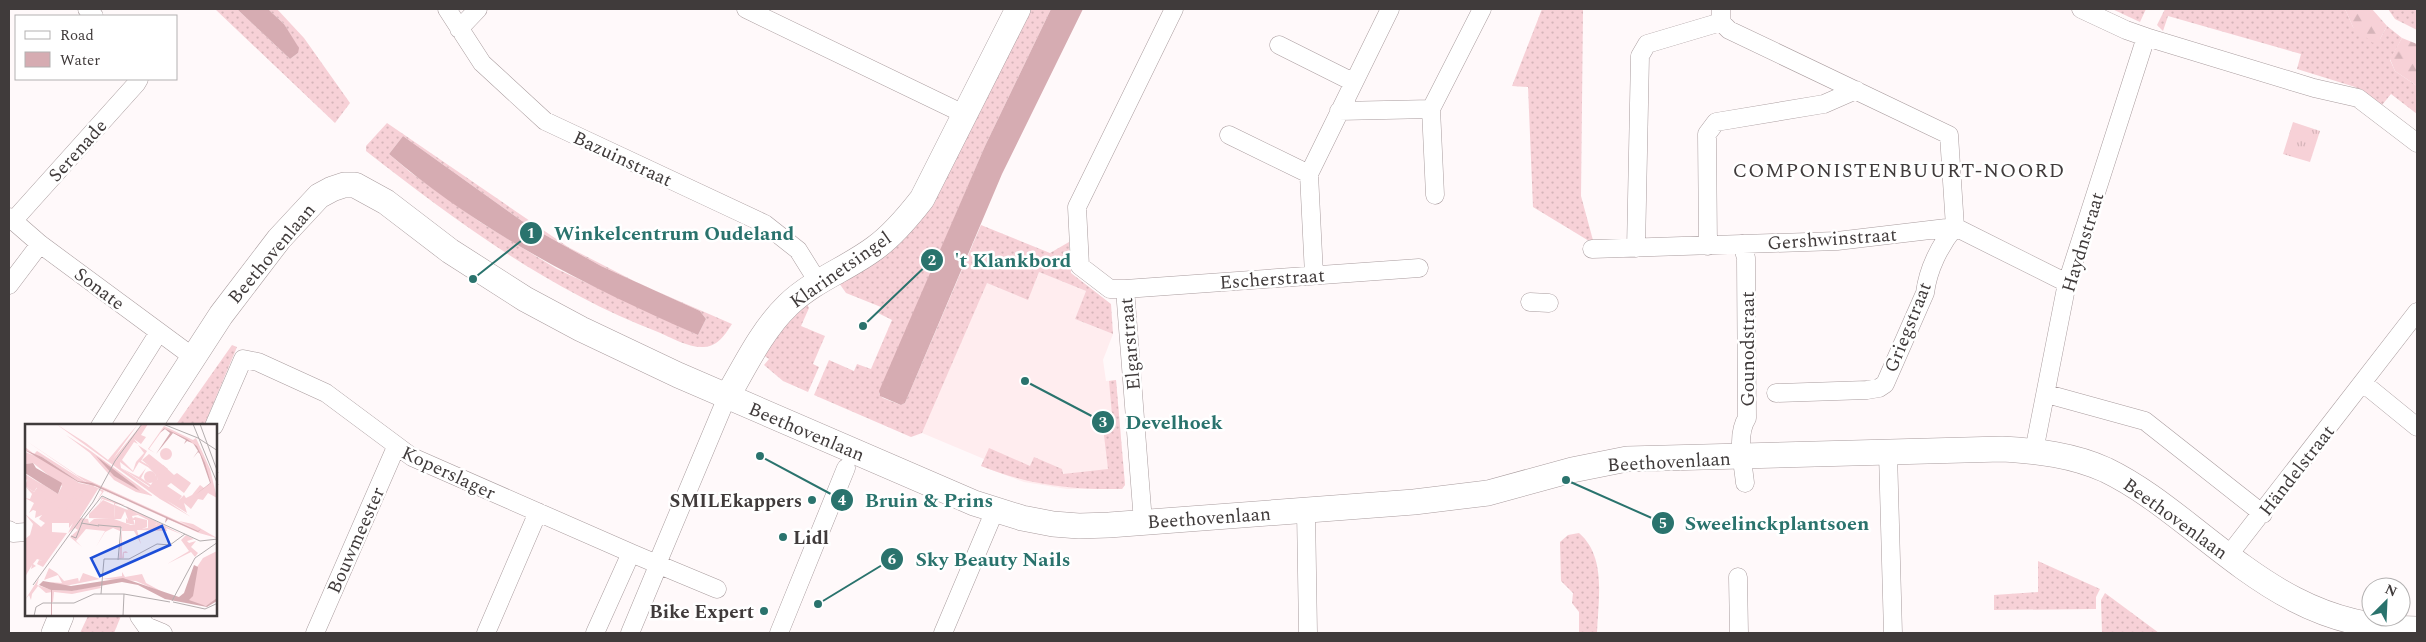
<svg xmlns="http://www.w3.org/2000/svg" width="2426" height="642" font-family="Spectral,serif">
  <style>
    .built { fill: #ffedef }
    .grass { fill: url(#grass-dots); fill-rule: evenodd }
    .forest { fill: url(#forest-firs) }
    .park { fill: url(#park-tufts) }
    .water { fill: #d6acb2 }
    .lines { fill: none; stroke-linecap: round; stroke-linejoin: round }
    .street-casing { stroke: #a99c9e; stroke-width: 19 }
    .secondary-casing { stroke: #a99c9e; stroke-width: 26 }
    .street { stroke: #fff; stroke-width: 18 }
    .secondary { stroke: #fff; stroke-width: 25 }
    .poi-dot { fill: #2a736d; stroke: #fff; stroke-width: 2 }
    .labels { text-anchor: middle; stroke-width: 5; stroke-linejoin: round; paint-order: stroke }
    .street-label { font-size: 19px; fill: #403b3b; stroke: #fff }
    .poi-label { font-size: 19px; font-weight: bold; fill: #403b3b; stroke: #fff; text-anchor: end }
    .neighbourhood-label { font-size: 20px; letter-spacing: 1px; fill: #403b3b; stroke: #fff }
    .inset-road { fill: none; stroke: #b3adae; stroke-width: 1 }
    .view { fill: #1d4ed8; fill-opacity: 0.15; stroke: #1d4ed8; stroke-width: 2.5 }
    .inset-edge { fill: none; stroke: #403b3b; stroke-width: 2.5 }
    .leader { fill: none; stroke: #2a736d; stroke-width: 2 }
    .callout-dot { fill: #2a736d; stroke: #fff; stroke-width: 2 }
    .mark-label { font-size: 15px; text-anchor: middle; font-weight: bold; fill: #fff }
    .callout-label { font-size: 20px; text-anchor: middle; font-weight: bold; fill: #2a736d; stroke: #fff; stroke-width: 5; stroke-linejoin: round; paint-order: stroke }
  </style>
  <defs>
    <pattern id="grass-dots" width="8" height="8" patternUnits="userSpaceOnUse" patternTransform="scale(1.25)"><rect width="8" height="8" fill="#f7d1d7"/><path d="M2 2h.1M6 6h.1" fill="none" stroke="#d5b4b9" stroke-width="1.8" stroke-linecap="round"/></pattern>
    <pattern id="forest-firs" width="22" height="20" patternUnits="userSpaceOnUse" patternTransform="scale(1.25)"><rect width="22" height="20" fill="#f7d1d7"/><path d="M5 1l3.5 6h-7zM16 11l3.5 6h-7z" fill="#d5b4b9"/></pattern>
    <pattern id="park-tufts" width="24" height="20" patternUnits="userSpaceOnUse" patternTransform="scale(1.25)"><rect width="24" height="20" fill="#f7d1d7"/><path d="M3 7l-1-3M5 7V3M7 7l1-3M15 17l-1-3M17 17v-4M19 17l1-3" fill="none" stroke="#d5b4b9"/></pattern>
  </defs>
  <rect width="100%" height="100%" fill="#fff9fa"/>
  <path class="built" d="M1039,272L1086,291L1075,319L1113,334L1103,360L1106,381L1116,380L1125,485L1122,489H1067L1024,482L981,466L984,459L922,433L987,282Z"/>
  <path class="grass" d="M215,9H237L290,59L298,53L284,24L268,9H277L304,38L350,103L335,123Z
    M1029,9H1051L985,146L879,394L883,398L901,405L905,403L981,225L1050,253L1069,242L1071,273L1111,304L1113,334L1075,319L1086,291L1039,272L1028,300L987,283L922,433L911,437L814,395L829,360L854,371L857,364L871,369L892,320L878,313L881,307L846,293L839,283L879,258Z
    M1542,9H1583L1581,196L1594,244L1533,207L1528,87L1512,86Z
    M2112,9H2146L2140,22Z
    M2165,9H2345L2353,27L2380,39L2387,26L2402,38L2390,60L2395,71L2417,86V114L2391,94L2382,105L2355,87L2297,69L2301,54L2168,16L2163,31L2157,25Z
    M2388,9H2417V30L2395,19Z
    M387,123L568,247L640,284L732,324C725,335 718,346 704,347C689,348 672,338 658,332C549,290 457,222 366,151V146ZM403,136L529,226L601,266L700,311L706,319L698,335L557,269L480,222L410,172L389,154Z
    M807,304L809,308L801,326L825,336L813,364L819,367L808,392L783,381L764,365L769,359L763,355L777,334Z
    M232,345L237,347L204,426H175Z
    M1116,380L1125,485L1122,489C1072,490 1028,485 981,466L989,448L1030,466L1034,457L1062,469L1063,474L1108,469L1103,427L1113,426L1109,381Z
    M1579,533C1607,557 1598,600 1597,633H1579V612L1572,603L1573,593L1561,581L1560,542L1568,535Z
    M2038,561L2100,589L2096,597V609L1994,610V595L2038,592Z
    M2105,593L2159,633H2102L2101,600Z
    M88,616H121L114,633H80Z"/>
  <path class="forest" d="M2345,9H2372L2387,26L2380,39L2373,43L2353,27Z
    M2402,38L2417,44V86L2395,71L2390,59Z"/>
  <path class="park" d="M2293,122L2320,131L2310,162L2283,154Z"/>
  <path class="water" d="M237,9H268L284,24L299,48L298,53L290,59Z
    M1051,9H1083L1002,174L905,403L901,405L880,396L879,391L985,146Z
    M403,136L529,226L601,266L700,311L706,319L698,335C588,287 481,233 389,154Z"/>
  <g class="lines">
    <defs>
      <path id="street" d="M87,9L94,16
        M447,9L482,63L545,121L765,224L798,250L818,282
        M746,9L966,115
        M1721,9V22L1729,30L1949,135L1955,227L2067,283
        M2081,9L2126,30L2146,37L2314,88L2358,98L2417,143
        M459,29L478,9
        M1279,45L1353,82
        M1339,111L1431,109
        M1229,135L1309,174
        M1435,195L1431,109L1482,9
        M9,217L40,244L193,357
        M13,221L136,84L139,79
        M1742,244L1746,258L1747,418C1736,435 1743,463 1745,483
        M1708,246L1707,134L1716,122L1824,104L1856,90
        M1636,248L1640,56L1647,44L1721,22
        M1592,249L1837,241L1955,227
        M1314,275L1309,174L1390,9
        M9,285L40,244
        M1125,289L1419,268
        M1530,302L1549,303
        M2363,383L2417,427
        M1776,393L1867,390L1879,388L1885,384L1925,293C1928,269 1940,245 1955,227
        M2047,394L2145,421L2263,514
        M100,426L159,332
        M214,426L243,359L258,362L326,393L412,457L631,553
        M2034,451L2067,283L2146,37
        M1888,453L1893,633
        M1306,511L1308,633
        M1143,522L1125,289H1110L1080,266L1077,207L1174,9
        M9,530L13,533L26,532
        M2228,556L2417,312
        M657,564L717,589
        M1738,577L1739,633
        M139,616L146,626L163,633
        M315,633L396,447
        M486,633L538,512
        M595,633L631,553L657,564L727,397
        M630,633L655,573
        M779,633L846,468
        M943,633L995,510"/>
      <path id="secondary" d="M727,397C745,366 762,330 788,305C814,280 847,269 875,248C893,235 908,217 922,199L1018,9
        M149,426L221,315L279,239L319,196L332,189L344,185H355L386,202L450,251L525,299L581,329L678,375L974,503L1022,518L1053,524L1079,526L1109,525L1414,502L1488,493L1572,470L1627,459L2002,449C2038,451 2073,455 2106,470C2137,485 2164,506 2191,527C2263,584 2320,629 2417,629
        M54,633L61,616"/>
    </defs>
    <use href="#street" class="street-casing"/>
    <use href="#secondary" class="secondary-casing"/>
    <use href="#street" class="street"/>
    <use href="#secondary" class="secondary"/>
  </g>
  <g class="poi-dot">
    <circle cx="812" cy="500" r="5"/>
    <circle cx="783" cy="537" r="5"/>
    <circle cx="764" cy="611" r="5"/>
  </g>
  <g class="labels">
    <g class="street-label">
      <text transform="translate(77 150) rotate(-48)" y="7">Serenade</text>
      <text transform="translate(623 158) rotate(25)" y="7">Bazuinstraat</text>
      <text transform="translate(1832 238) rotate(-4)" y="7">Gershwinstraat</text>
      <text transform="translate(2082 242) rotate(-73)" y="7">Haydnstraat</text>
      <text transform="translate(271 253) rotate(-50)" y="7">Beethovenlaan</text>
      <text transform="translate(840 269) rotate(-35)" y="7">Klarinetsingel</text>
      <text transform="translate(1272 278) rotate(-4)" y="7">Escherstraat</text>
      <text transform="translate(100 288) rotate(37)" y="7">Sonate</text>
      <text transform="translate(1907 327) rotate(-68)" y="7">Griegstraat</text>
      <text transform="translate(1129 344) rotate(-95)" y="7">Elgarstraat</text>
      <text transform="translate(1747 349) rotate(-90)" y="7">Gounodstraat</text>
      <text transform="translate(807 431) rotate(23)" y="7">Beethovenlaan</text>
      <text transform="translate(1669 461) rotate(-3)" y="7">Beethovenlaan</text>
      <text transform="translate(2296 470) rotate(-52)" y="7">Händelstraat</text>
      <text transform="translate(449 472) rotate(25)" y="7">Koperslager</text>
      <text transform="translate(1209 517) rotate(-4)" y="7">Beethovenlaan</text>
      <text transform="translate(2176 518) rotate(36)" y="7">Beethovenlaan</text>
      <text transform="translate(355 540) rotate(-66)" y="7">Bouwmeester</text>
    </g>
    <g class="poi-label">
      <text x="802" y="507">SMILEkappers</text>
      <text x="793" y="544" text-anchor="start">Lidl</text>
      <text x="754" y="618">Bike Expert</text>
    </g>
    <g class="neighbourhood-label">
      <text x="1899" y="177">COMPONISTENBUURT-NOORD</text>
    </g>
  </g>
  <g transform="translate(25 424)">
    <rect width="192" height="192" fill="#fff9fa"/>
    <path d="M31,0L61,19L83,36L113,0L88,35L117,0H123L116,11L121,13L116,20L109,15L113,20L109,18L97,36L108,47L111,38L119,29L113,21L122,27L116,37L133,47L138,41L149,51L152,49L166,59L159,69L146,59L142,62L157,72L154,76L159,71L161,74L167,71L175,61L179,64L186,59L172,22L139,4L124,25L130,29L123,25L139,2L168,16L171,14L185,45L192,74L183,69L178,76L173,75L166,85L159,79L162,89L141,76L166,93L135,75ZM95,38L108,48L114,38L128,46L133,55L124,63L96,44ZM41,11L63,25L128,72L111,68L89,56L65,29ZM0,16L52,51L168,104L154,97L168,100L192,114L174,109L64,60ZM0,28L16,34L54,59L70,62L142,94L79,67L72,77L77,68L73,65L55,94L63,95L64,99L69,95L89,94V79L77,75L74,81L77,73L100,81L90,80L89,95L106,101H110V96H106L110,93L122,96V103L117,105L128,104H124V96L128,102L132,100L111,89L104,88L101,82L158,111L141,104L142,107L112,106L116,120L109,107H97V134L98,128L101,127L103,129H99V134L94,135L97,103L95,107L88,104L80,108L71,123L80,107L61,105L51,117L57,123L45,113L53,106L50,104L43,109L48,99L44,104V99H27V108L42,109L18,143L12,140L14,136L18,137L12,135L8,140L11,142L6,145L7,141L0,153V115L5,111L8,100L0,90L16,103L20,99L14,95L17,91L10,94L11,87L8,86L4,89L9,79L0,74L5,75L7,70L0,62L9,68L12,64L0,55L18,61L0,49L33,70L37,62L8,39L0,40ZM161,111L169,115L162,117L164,119L171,117L166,123L173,129L170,133L166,128L142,140L164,127L156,116ZM24,144L32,149L39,157L53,154L54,158L58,149L75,155L40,162L24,158L37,159L33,151L19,156ZM97,148L100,153L117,150L121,159L147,173L111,157L77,155L97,152ZM14,154L12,161L27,166L46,167L75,161L76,164L47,170L29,168L28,178H49H27V168L21,169L13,162L7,170L6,176L4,171L0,176Z" fill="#f7d1d7" fill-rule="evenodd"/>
    <path d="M0,23L9,30L12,27L64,60L53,57L17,33L2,28ZM123,43L129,46L131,49L133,55L127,63L146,76L96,44L114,53L121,44L116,54L126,61L131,51ZM0,50L18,61L17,64L12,63L9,68L0,62L2,56L12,63L3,56L0,55ZM42,57L62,68L44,79L41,88L30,81L33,75L39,78L37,84L51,71L40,78L33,74ZM19,62L33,71L28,80L14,71L17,65L21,68ZM63,69L67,71L51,94L43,89L48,78ZM90,81L131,97V100L128,105H116L123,104V96L113,91L107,92L110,101L101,99V94L103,96L100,87L96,95H89Z" fill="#f7d1d7"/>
    <path d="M78,76L89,81V95L64,94V90Z" fill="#f7d1d7"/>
    <path d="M192,127V175L181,182L163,177L172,143L178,134Z" fill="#f7d1d7"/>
    <path d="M135 30a6 6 0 1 1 12 0a6 6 0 1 1-12 0ZM124,30L143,45L137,53L117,36ZM119 53a6 6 0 1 1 12 0a6 6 0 1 1-12 0Z" fill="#f7d1d7"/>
    <path d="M139,4L162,15L172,22L180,39L186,59L170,71L185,59L175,30L173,28L168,34L173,27L168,19L162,17L159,20L161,16L148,9L131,30L143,39L131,30L145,9L140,5L135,9ZM0,26L17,33L53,57L67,59L173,107L176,105L173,108L143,95L140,99L141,94L70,62L53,58ZM71,32L109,61L115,67L89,52ZM8,39L11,44L37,59L33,70L0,49V40ZM169,141L173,143L168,172L164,176L181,182L192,174V177L182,183L140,175L113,161L97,158L47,167L27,166V192H26V166L14,161L18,157L46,162L98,154L154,173L159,169Z" fill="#d6acb2"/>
    <path class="inset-road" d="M138,0L173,14L193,27M168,0L193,61M175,0L193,49M56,99L74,102M73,101L96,103L93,136M46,112L51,114L58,96L77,72L175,117L193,115M8,161L68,78L90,37L117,0M76,170L79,135H104L132,120L145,121L160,110M147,177L170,134L193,118M148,178L180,185L193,179M9,192L11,183L18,179H49L69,170H99M98,192L99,170L145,178"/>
    <path class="view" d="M137,102L145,121L75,152L66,134Z"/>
    <rect width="192" height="192" class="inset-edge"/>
  </g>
  <path class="leader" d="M473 279L531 233M863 326L932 260M1025 381L1103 422M760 456L842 500M1566 480L1663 523M818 604L892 559"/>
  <g class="callout-dot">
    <circle cx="473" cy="279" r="5"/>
    <circle cx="863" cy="326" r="5"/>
    <circle cx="1025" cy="381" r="5"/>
    <circle cx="760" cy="456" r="5"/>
    <circle cx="1566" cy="480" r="5"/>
    <circle cx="818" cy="604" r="5"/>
    <circle cx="531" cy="233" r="12"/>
    <circle cx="932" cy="260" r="12"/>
    <circle cx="1103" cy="422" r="12"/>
    <circle cx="842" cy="500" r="12"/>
    <circle cx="1663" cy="523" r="12"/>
    <circle cx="892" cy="559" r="12"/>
  </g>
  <g class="mark-label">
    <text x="531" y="238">1</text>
    <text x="932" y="265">2</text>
    <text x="1103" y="427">3</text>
    <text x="842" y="505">4</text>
    <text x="1663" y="528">5</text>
    <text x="892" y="564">6</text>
  </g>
  <g class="callout-label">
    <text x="674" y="240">Winkelcentrum Oudeland</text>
    <text x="1013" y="267">'t Klankbord</text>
    <text x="1174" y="429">Develhoek</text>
    <text x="929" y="507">Bruin &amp; Prins</text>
    <text x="1777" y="530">Sweelinckplantsoen</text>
    <text x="993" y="566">Sky Beauty Nails</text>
  </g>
  <rect width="2426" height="642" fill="none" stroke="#403b3b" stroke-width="20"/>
  <rect x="15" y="15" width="162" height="65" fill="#ffffff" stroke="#b3b1b1"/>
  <rect x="25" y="31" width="25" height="8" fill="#ffffff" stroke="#b3b1b1"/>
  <text x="60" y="40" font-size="15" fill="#403b3b">Road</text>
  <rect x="25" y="52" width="25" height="15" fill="#d6acb2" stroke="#b3b1b1"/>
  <text x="60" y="65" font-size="15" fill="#403b3b">Water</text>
  <g transform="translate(2386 602) rotate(24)"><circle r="24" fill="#ffffff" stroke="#b3b1b1"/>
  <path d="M0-4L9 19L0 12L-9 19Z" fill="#2a736d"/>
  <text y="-8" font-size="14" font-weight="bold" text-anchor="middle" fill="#403b3b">N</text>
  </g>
</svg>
